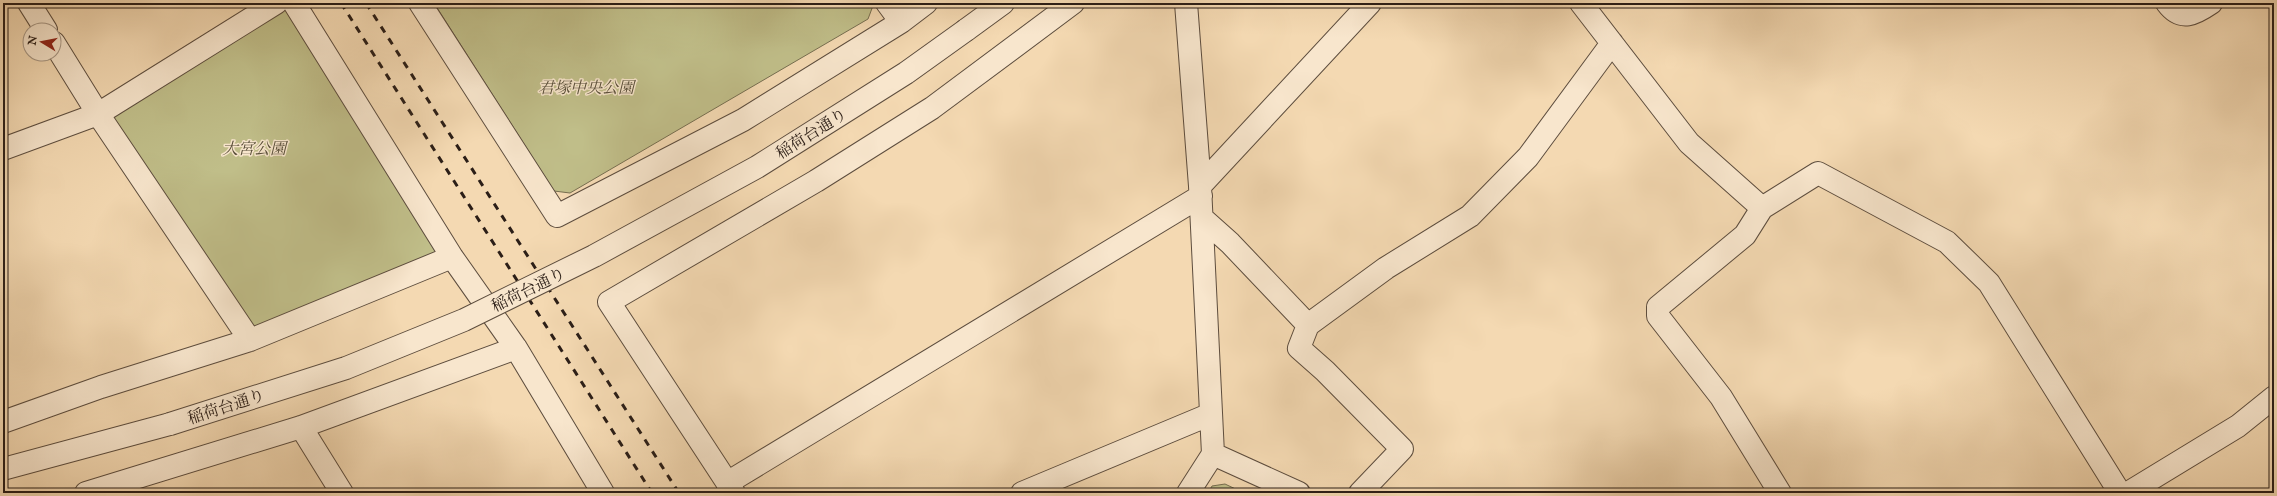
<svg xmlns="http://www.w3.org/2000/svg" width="2277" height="496" font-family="'IM FELL English','Noto Serif JP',serif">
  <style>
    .green { fill: #c0be89; stroke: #766e50 }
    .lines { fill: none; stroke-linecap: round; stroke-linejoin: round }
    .minor-casing { stroke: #5d4d3e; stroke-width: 24 }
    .minor { stroke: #f8e6cd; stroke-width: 22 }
    .rail { stroke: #2b1e17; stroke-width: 3; stroke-dasharray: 7 7; stroke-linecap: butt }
    .minor-bridge-casing { stroke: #5d4d3e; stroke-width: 24; stroke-linecap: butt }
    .minor-bridge { stroke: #f8e6cd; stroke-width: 22 }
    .labels { text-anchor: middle; stroke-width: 3; stroke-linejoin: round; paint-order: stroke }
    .park-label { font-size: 16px; font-style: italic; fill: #584e39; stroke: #f8e6cd }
    .street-label { font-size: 16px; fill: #2b1e17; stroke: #f8e6cd }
  </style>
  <rect width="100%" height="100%" fill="#f4d9b2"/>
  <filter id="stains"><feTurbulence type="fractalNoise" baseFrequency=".005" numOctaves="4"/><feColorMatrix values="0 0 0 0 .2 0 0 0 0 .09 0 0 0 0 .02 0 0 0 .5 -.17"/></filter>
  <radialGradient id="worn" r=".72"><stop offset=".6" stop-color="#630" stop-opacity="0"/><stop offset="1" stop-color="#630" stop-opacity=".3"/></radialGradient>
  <path class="green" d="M294,3L452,257L250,340L98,114Z
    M434,3H874L868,19L570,193L554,191Z
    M1225,484L1244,493H1208L1212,486Z"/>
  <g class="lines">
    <defs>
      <path id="minor" d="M29,3L46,30
        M294,3L452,257L516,348L603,493
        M420,3L557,216L743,120L901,22L926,3
        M887,3L901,22
        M1186,3L1200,186L1213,454L1188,493
        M1581,3L1689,143L1762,208
        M2167,3C2181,22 2195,14 2211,3
        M966,30L1003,3
        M54,43L98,114L250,340
        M3,149L98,114L276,3
        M1200,186L1370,3
        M1202,218L1230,243L1308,325L1386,268L1470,216L1528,157L1612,43
        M1308,325L1299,348L1325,371L1402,449L1360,493
        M3,422L101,387L250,340L452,257
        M301,427L342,493
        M1213,454L1299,493
        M3,469L170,424
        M727,483L1201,196
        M86,493L301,427L516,348
        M734,493L609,302L816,181L932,108L1073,3
        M1022,493L1211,414
        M1780,493L1721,397L1658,316V307L1745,235L1762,208L1818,173L1947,242L1989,283L2120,493
        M2128,493L2238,426L2274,397"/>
    </defs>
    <use href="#minor" class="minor-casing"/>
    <use href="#minor" class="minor"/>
    <path class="rail" d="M341,3L652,493
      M366,3L679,493"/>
    <defs>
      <path id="minor-bridge" d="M170,424L346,368L464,320L594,256L757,167L906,73L966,30"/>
    </defs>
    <use href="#minor-bridge" class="minor-bridge-casing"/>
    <use href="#minor-bridge" class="minor-bridge"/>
  </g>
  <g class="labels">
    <g class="park-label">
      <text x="586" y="93">君塚中央公園</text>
      <text x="254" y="154">大宮公園</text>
    </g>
    <g class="street-label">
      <text transform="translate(811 133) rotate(-32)" y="6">稲荷台通り</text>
      <text transform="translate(528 289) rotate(-26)" y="6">稲荷台通り</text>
      <text transform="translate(226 406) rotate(-18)" y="6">稲荷台通り</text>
    </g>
  </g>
  <rect width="2277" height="496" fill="none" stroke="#f4d9b2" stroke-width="16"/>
  <rect x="4" y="4" width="2269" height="488" fill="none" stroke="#2b1e17" stroke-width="2"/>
  <rect x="8" y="8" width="2261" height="480" fill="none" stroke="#2b1e17"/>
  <g transform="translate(42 42) rotate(280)"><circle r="19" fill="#f8e6cd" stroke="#a69684"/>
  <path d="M0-3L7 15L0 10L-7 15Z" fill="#8f2418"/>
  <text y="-6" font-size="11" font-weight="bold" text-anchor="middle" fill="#2b1e17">N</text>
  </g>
  <rect width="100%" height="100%" filter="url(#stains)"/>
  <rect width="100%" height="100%" fill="url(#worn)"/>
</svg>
